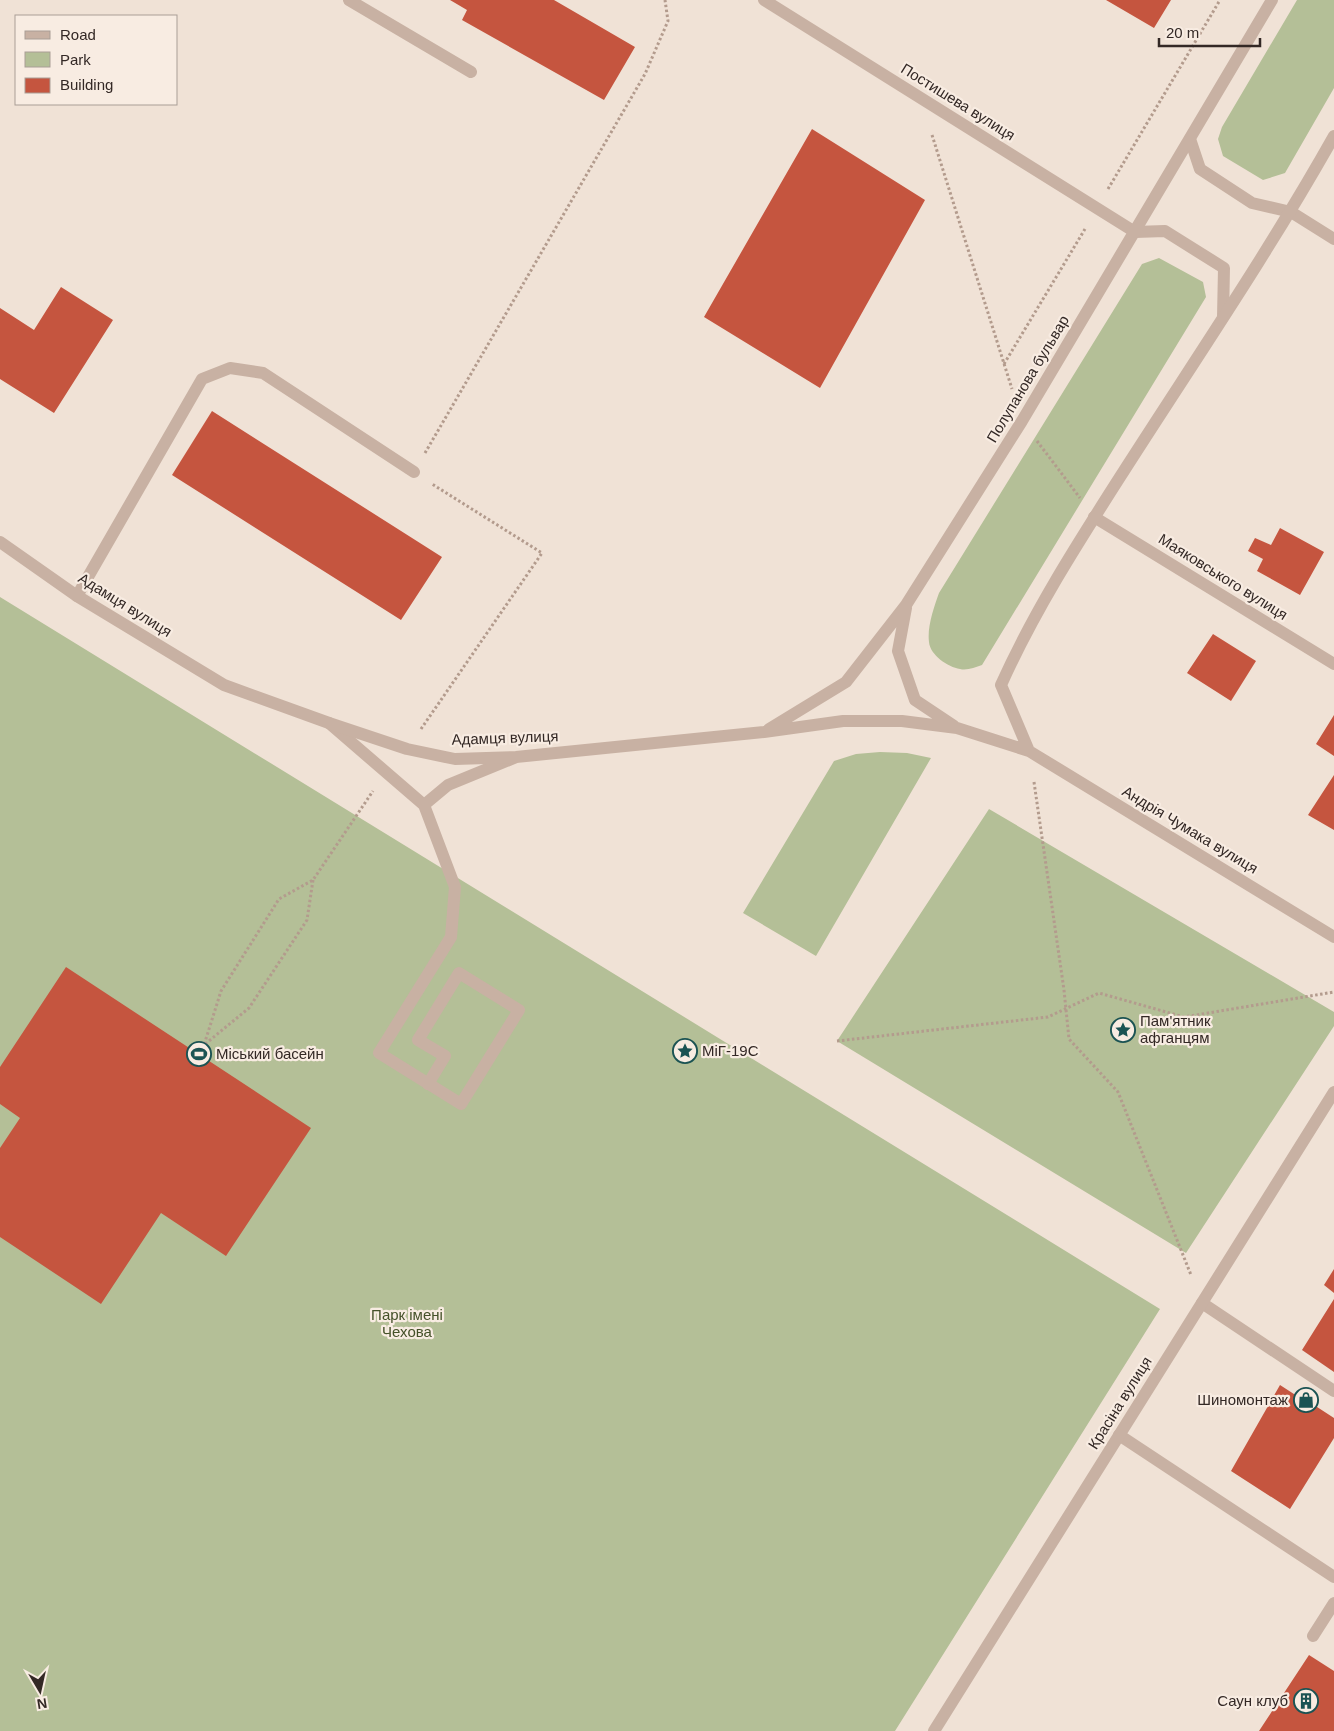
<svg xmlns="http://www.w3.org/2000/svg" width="1334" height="1731" font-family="Helvetica,sans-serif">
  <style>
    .green { fill: #b4bf97 }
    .building { fill: #c5553f }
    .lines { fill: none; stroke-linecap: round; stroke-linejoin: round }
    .path { stroke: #b39b8d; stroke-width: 3; stroke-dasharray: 2.5 2.5; stroke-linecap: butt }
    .service { stroke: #c8b1a3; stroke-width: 12 }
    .minor { stroke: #c8b1a3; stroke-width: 12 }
    .tertiary { stroke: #c8b1a3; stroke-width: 12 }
    .labels { text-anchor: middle; stroke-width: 4.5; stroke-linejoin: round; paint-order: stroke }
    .street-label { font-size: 15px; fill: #332825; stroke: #f8ece2 }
    .poi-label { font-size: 15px; fill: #332825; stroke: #f8ece2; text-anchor: start }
    .park-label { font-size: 15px; fill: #455129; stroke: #f8ece2 }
  </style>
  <rect width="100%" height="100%" fill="#f0e2d6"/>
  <path class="green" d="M1297,0H1334V88L1285,173L1263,180L1223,156L1218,139L1222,127Z
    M1159,258L1203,282L1206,297L982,665C975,667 967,671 960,669C948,667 930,655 929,642C927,627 934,607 939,593L1142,264Z
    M0,597L1160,1309L895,1731H0Z
    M880,752L907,753L931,758L816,956L743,913L834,761L856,754Z
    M989,809L1334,1012V1026L1186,1253L837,1041Z"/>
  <path class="building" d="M450,0H554L635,47L604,100L462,20L467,10Z
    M1106,0H1171L1154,28Z
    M812,129L925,200L820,388L704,317Z
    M61,287L113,320L54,413L0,379V308L34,330Z
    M212,411L442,557L401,620L172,475Z
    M1280,528L1324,552L1300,595L1257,571L1263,559L1248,551L1255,538L1271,545Z
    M1213,634L1256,661L1231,701L1187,673Z
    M1334,715V756L1316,744Z
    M1334,775V830L1308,815Z
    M66,967L311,1128L226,1256L161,1213L101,1304L0,1237V1148L20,1118L0,1104V1067Z
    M1334,1269V1293L1324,1285Z
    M1334,1299V1372L1302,1350Z
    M1280,1385L1297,1396L1301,1390L1318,1400L1314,1405L1334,1418V1438L1290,1509L1231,1471Z
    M1309,1655L1334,1671V1731H1259Z"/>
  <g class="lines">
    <path class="path" d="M932,135L1012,389
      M1108,189L1220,0
      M1004,364L1085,229
      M1037,441L1080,498
      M425,453L645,74L668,21L665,0
      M421,729L542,553L432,484
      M1034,782L1064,990L1069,1039L1118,1092L1191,1275
      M313,880L307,920L249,1008L204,1045L221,991L279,899L313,880L373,791
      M837,1041L1048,1017L1099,993L1184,1017L1334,992
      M199,1054L204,1045"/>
    <path class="service" d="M349,0L471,72
      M1190,139L1200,169L1252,203L1291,212
      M1135,232L1165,231L1224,268L1223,317
      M77,596L202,379L230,368L263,373L414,472
      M329,723L424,805L455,887L451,937L379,1053L461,1104L519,1010L459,973L418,1040L445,1056L428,1084
      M424,805L448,785L514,758
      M1202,1303L1334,1391
      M1119,1435L1334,1577
      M1313,1636L1334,1603"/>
    <path class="minor" d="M764,0L1135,232
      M1291,212L1334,239
      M1094,517L1334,664
      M934,1731L1334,1092"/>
    <path class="tertiary" d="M0,542L77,596L224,685L329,723L407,749L455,759L516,757L764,732L843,721H902L957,728L1029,751L1334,937
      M906,608L898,651L915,700L954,726
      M769,729L846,682L906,605L1022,421L1272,0
      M1029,751L1001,685C1036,607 1083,535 1129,463C1199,354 1271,248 1334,136"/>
  </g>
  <defs>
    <symbol id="sight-ring" viewBox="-11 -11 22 22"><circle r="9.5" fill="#f8ece2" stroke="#1b5353" stroke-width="1.5"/><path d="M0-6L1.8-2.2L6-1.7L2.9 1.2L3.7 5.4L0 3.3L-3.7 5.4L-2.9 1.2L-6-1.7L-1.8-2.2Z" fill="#1b5353"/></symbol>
    <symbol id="stadium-ring" viewBox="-11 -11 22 22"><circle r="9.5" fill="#f8ece2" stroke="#1b5353" stroke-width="1.5"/><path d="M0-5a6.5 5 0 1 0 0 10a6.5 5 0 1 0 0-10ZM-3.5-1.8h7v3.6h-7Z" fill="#1b5353"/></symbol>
    <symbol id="shop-ring" viewBox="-11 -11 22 22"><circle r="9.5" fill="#f8ece2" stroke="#1b5353" stroke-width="1.5"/><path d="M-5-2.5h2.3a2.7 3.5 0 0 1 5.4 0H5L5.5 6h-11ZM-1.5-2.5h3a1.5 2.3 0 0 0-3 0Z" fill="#1b5353"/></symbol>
    <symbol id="building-ring" viewBox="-11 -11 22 22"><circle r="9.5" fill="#f8ece2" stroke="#1b5353" stroke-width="1.5"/><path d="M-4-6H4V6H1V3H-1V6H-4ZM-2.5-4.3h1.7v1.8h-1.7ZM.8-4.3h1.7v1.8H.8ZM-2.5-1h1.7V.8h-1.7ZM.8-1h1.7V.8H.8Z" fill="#1b5353"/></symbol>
  </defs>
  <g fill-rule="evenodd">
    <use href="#sight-ring" x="1109" y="1016" width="28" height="28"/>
    <use href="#sight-ring" x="671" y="1037" width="28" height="28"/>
    <use href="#stadium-ring" x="185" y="1040" width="28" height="28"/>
    <use href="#shop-ring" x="1292" y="1386" width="28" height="28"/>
    <use href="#building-ring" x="1292" y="1687" width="28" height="28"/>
  </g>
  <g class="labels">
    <g class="street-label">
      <text transform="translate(958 102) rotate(32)" y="5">Постишева вулиця</text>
      <text transform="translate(1028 379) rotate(-59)" y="5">Полупанова бульвар</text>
      <text transform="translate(1223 577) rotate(32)" y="5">Маяковського вулиця</text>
      <text transform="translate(125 605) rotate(32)" y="5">Адамця вулиця</text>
      <text transform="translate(505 738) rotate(-2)" y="5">Адамця вулиця</text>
      <text transform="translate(1190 830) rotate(31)" y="5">Андрія Чумака вулиця</text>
      <text transform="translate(1120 1403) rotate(-58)" y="5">Красіна вулиця</text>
    </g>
    <g class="poi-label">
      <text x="1140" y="1026">Пам'ятник<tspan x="1140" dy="17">афганцям</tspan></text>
      <text x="702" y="1056">МіГ-19С</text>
      <text x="216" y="1059">Міський басейн</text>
      <text x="1288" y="1405" text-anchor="end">Шиномонтаж</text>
      <text x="1288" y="1706" text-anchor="end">Саун клуб</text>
    </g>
    <g class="park-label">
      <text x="407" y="1320">Парк імені<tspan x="407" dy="17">Чехова</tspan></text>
    </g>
  </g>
  <rect x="15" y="15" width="162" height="90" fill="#f8ece2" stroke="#a99e96"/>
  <rect x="25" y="31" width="25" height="8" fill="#c8b1a3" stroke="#a99e96"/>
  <text x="60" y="40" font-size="15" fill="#332825">Road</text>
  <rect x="25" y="52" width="25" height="15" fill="#b4bf97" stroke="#a99e96"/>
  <text x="60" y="65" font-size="15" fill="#332825">Park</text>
  <rect x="25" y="78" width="25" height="15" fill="#c5553f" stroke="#a99e96"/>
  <text x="60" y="90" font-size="15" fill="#332825">Building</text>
  <g transform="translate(40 1691) rotate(171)" stroke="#f8ece2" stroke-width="4" paint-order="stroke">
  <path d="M0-4L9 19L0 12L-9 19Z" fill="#332825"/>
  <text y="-8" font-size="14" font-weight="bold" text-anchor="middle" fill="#332825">N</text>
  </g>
  <path d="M1159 38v8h101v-8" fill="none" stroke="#332825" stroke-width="2.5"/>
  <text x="1166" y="38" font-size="15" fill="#332825" stroke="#f8ece2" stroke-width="4" paint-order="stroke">20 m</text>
</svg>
